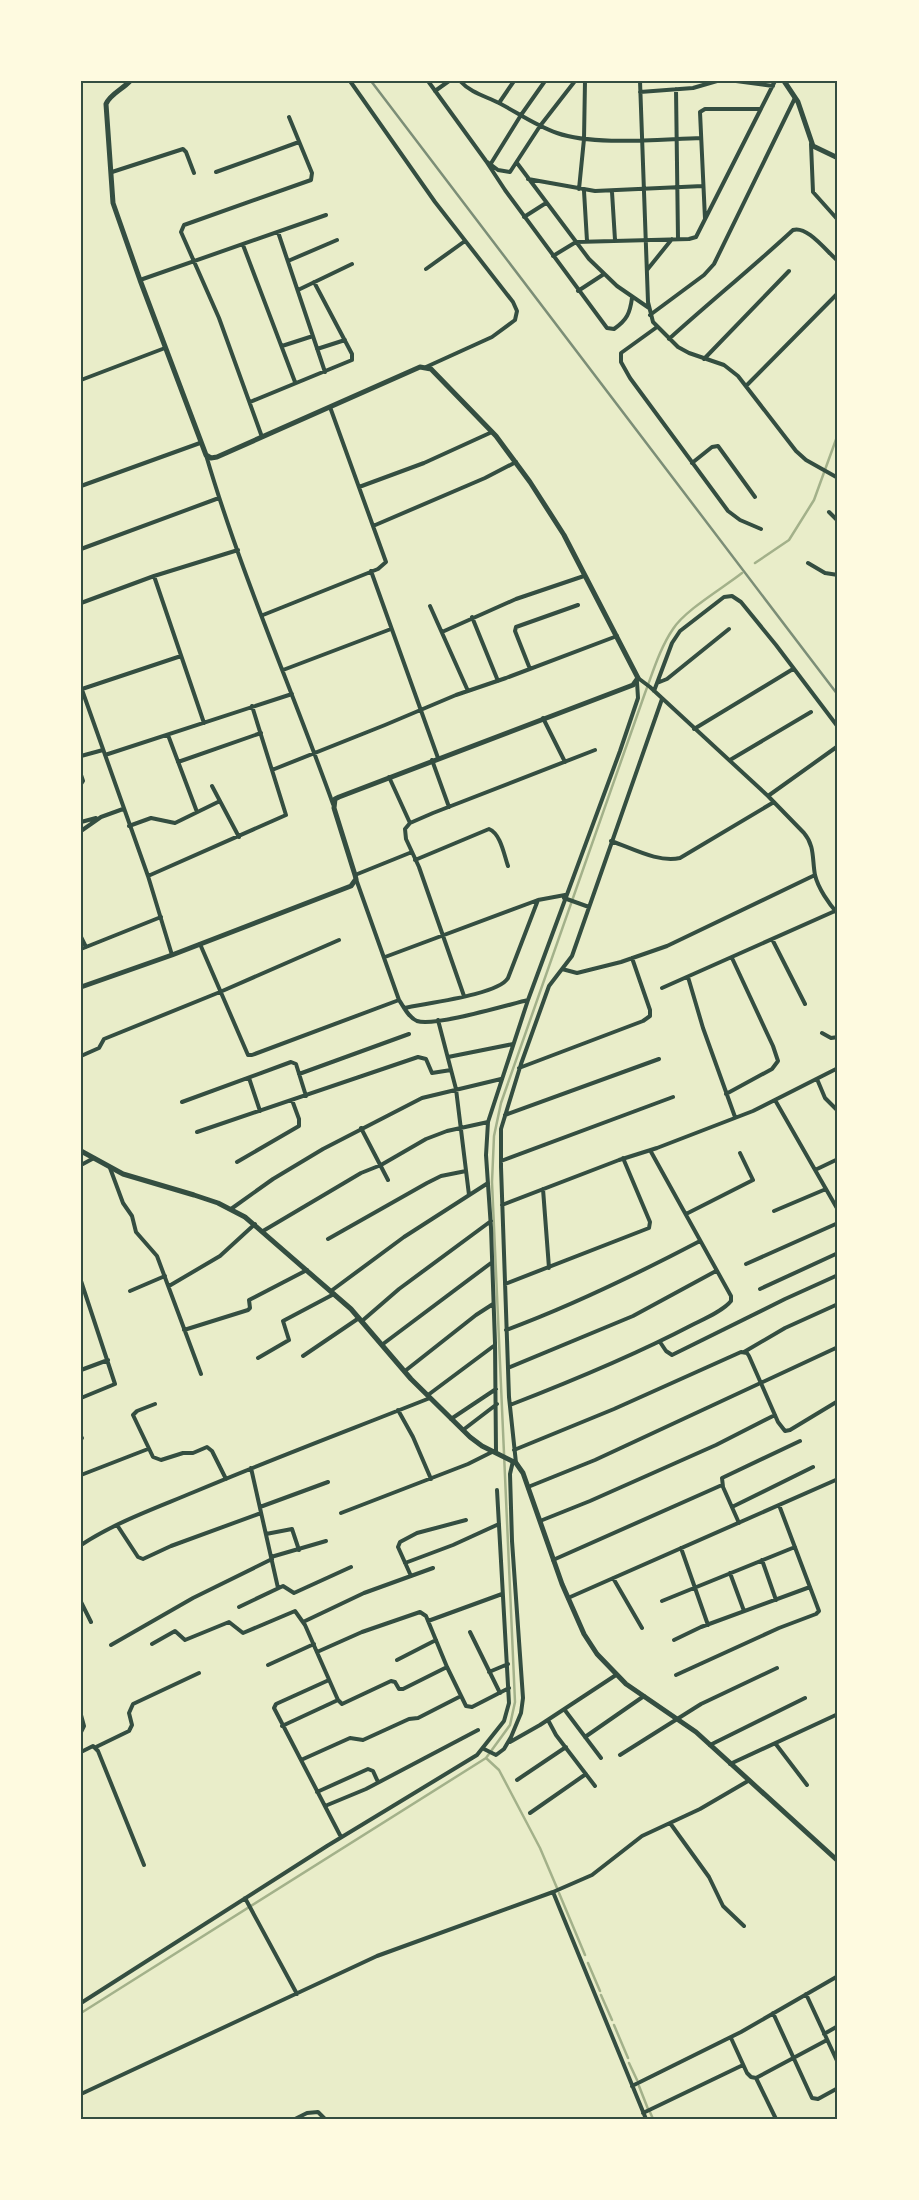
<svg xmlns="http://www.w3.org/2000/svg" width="919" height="2200" font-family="'Fira Sans Condensed',sans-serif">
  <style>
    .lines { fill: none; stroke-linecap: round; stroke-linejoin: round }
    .stream { stroke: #a3b18a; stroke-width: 2.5 }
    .minor { stroke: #344e41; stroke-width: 4 }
    .tertiary { stroke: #344e41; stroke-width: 5 }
    .rail { stroke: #7c8e77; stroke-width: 2.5 }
    .neatline { fill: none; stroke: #344e41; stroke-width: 2 }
  </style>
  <rect width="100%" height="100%" fill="#e9edc9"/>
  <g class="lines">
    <path class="stream" d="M755,563L789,540L814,500L838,434
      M486,1758L499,1770L540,1848L557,1888
      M559,1893L585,1955
      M588,1963L600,1991
      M601,1995L612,2020
      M81,2013L486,1758L510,1725L515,1702L492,1182L494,1136L501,1103L645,693C653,672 660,648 673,629C685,610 723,588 742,573
      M614,2025L628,2058
      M629,2063L637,2080
      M639,2086L648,2109
      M650,2112L653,2119"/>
    <path class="minor" d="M350,81L435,202L513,302L517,311L515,320L492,337L426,367
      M428,81L486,161L498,170L510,172L540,126L575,81
      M460,81C471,93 485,96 499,103C518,113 536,126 557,133C594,146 660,139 701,138
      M640,81L648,302L653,322L678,347L689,353L724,365L738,376L796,451L806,460L838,478
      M736,81L773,86
      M676,89L678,239
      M435,91L449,81
      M640,92L693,88L717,81
      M499,103L514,81
      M811,144L813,192L838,220
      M486,161L505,190L607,328L614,329C627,320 630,313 632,298
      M517,163L589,259L617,286L649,308
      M490,165L521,115L545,81
      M112,172L183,149L186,152L194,173
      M216,172L299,142
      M528,179L595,191L703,186
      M579,189L584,139L585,81
      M584,191L587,241
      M612,192L615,240
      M524,217L546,203
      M705,219L700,112L705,109H761
      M278,232L325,372
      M243,245L295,382
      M553,256L576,242L689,239L696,237L775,81
      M288,261L337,240
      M426,269L465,241
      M647,270L672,239
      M140,280L326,215
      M298,290L352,264
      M578,291L604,274
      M650,315L704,275L714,264L795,98
      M657,327L621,353V362L630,378L728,511L740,520L761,529
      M669,339C710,302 753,267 793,230C807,225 827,252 838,261
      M282,346L313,336
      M317,349L345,340
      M704,359L789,271
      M81,380L165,348
      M746,386L838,293
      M250,402L352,360V354L314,282
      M262,437L219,318L181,232L184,225L311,180L312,173L289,117
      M206,455C241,574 291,687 333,804
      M692,463L712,447L718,446L755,497
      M81,486L200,443
      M359,487L424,463L492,432
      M829,512L838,521
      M373,526L485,478L516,462
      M81,549L219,498
      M808,563L825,573L838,575
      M371,571L438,758
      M154,576L204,723
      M81,603L154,576L238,550
      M430,606L468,691
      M263,615L378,569L386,562L330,407
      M472,617L498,681
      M442,632L516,599L584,576
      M530,669L515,631L516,627L578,605
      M283,670L391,629
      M638,678L650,687L768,796L804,833C815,846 812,859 815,875C818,888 829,904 838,914
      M657,683L667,679L729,629
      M81,687L148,876L172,955
      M82,689L181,656
      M654,691L672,643L680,631L724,597L732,596L741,602L776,645L838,727
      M543,718L565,762
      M694,729L793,669
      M168,735L197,812
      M105,755L292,694
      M81,756L103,750
      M432,760L449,807
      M730,760L811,712
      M178,762L261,733
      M272,770L385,725L456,695L506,678L617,636
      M81,775L83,781L81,784
      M389,777L410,823
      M212,786L239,837
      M768,796L838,746
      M81,822L96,818
      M129,826L151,818L175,823L220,801
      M81,831L101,817L123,809
      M611,841C632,848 658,863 680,858L774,802
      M415,860L489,829C501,834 504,855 508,866
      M355,875L412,852
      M148,876L286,815L252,706
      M356,879L399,1000C404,1007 408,1017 417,1021C434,1027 507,1005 528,1000
      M564,898L589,907
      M81,937L86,947
      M772,939L805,1004
      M200,944L248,1055H252L399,1000
      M81,949L161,917
      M385,957L538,900L565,895
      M562,969L577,973L621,962L667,946L815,875
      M688,977L703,1028L735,1117
      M662,988L835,911
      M464,996L419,867L406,839L405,829L410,823L433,813L595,750
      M404,1008C426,1003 498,995 508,978L538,900
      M438,1020L456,1089L469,1195
      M822,1033L831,1038L838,1037
      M81,1056L99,1048L104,1039L220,992L339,940
      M448,1057L513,1044
      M519,1068L643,1021L650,1016V1010L632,958
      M299,1074L409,1034
      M249,1078L260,1111
      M817,1079L825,1098L838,1111
      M726,1094L772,1069L778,1061L773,1046L732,958
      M775,1100L838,1210
      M182,1102L291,1062L296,1064L306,1096
      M505,1115L659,1059
      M361,1128L388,1180
      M197,1132L418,1057L426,1059L432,1073L451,1070
      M501,1161L673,1097
      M237,1162L299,1126V1119L292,1100
      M81,1165L94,1158
      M110,1168L123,1203L132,1216L136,1232L157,1256L201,1374
      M815,1170L838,1159
      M543,1189L549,1268
      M502,1205L619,1160L657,1148L753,1111L838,1068
      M231,1209L273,1179L323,1149L422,1098L501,1079
      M774,1211L826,1189
      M686,1214L753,1180L740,1153
      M263,1231L361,1173L381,1165L426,1139L447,1131L488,1122
      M328,1239L427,1183L441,1176L466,1171
      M746,1264L838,1223
      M81,1281L115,1384L81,1398
      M505,1284L649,1228L650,1222L623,1158
      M169,1286L220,1256L255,1224
      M760,1289L838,1253
      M130,1291L165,1276
      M331,1291L404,1237L488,1183
      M362,1321L399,1289L491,1221
      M184,1330L248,1310L250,1308L249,1300L307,1270
      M506,1330C574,1305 637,1274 700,1241
      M660,1342L666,1351L672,1355L785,1299L838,1275
      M383,1344L491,1263
      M744,1352L785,1328L838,1304
      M303,1356L359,1318
      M258,1358L289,1340L283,1321L334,1294
      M508,1368L633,1316L716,1271
      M81,1370L108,1360
      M405,1371L476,1315L493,1304
      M428,1395L495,1345
      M155,1404L137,1411L133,1415L153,1457L161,1460L183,1453H193L207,1447L212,1451L226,1479
      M510,1405C572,1381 633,1356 692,1325C704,1319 723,1311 731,1301V1296L650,1150
      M398,1410L413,1437L431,1479
      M451,1419L496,1389
      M463,1430L497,1404
      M81,1438H82
      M514,1450L614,1409L741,1352L747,1353L749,1356L778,1422L785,1431L790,1430L838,1401
      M496,1452L495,1343L491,1228L486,1155L488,1122L528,1000L620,751L638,698L637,682
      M516,1463L509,1397L501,1167V1129L521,1064L549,986L572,956L662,699
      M251,1468L278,1588
      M81,1475L148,1449
      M528,1487L595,1460L838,1347
      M260,1507L328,1482
      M732,1507L813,1467
      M341,1513L468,1464L494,1451
      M540,1521L590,1501L716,1445L775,1415
      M739,1523L723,1487L722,1478L800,1441
      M117,1525L138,1557L143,1559L171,1546L261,1513
      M266,1534L292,1529L299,1550
      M81,1545C116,1522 156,1508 194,1492C272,1459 352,1429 430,1398
      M681,1548L708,1625
      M271,1557L326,1541
      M553,1560L722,1485
      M762,1560L776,1600
      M405,1563L453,1545L499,1524
      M730,1573L744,1611
      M411,1576L398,1547L400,1542L417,1533L466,1520
      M613,1578L642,1628
      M568,1598L838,1479
      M662,1601L795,1547
      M81,1602L91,1622
      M239,1607L283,1586L294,1593L351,1567
      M428,1621L502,1594
      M303,1622L364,1593L433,1568
      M470,1632L500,1693
      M674,1640L701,1627L810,1587
      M152,1644L175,1631L185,1640L229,1622L243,1633L295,1611L305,1625L338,1700L342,1704L391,1681L395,1682L399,1689H403L447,1667
      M111,1645L193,1598L272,1559
      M317,1652L362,1632L420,1612L426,1616L447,1667L466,1706L472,1707L509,1688
      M397,1660L436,1640
      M268,1665L314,1644
      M489,1672L508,1664
      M676,1675L779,1628L816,1614L819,1611L779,1505
      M329,1680L276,1704L274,1708L341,1837
      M564,1709L601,1758
      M81,1715L84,1726L81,1732
      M548,1720L556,1735L595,1786
      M282,1726L338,1700
      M585,1737L644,1696
      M510,1742L540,1725L616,1675
      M775,1743L807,1785
      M710,1745L805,1698
      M96,1747L129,1731L132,1725L129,1713L133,1704L199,1673
      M484,1749L496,1755L504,1749L511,1737L521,1713L523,1698L512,1541L510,1474L513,1461
      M81,1752L93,1746L98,1751L144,1865
      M620,1755L701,1704L777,1668
      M301,1760L350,1738L363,1740L409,1719L418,1718L461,1696
      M730,1764L838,1714
      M517,1780L566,1747
      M317,1792L368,1769L373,1771L378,1782
      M325,1806L366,1789L478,1730
      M530,1813L586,1774
      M670,1823L709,1877L723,1906L744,1926
      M553,1892L646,2119
      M245,1898L297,1994
      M806,1994L838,2063
      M81,2003L327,1846L477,1755L504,1721L509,1703L497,1490
      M773,2013L812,2098L818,2099L838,2088
      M824,2034L838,2026
      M731,2038L747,2073L751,2077L756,2078L827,2040
      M756,2078L776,2119
      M632,2086L741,2032L838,1976
      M81,2094L377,1956L553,1892L592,1875L642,1836L700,1809L748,1781
      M643,2113L743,2065
      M295,2119L307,2113L318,2112L325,2119"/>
    <path class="tertiary" d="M784,81L798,102L813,146L838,158
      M81,987L172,955L351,886L356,879L355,875L334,808L335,799L339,797L633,685L638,678L564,535L530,482L496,436L431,369L420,367L217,457L211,458L206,455L140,280L113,203L106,104C110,94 123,89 130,81
      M81,1151L123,1174L194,1195L218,1203L245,1217L351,1309L411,1379L470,1437L482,1446L516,1463L523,1473L562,1584L584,1634L597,1654L626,1684L696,1732L838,1861"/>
    <path class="rail" d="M371,81L838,695"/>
  </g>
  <rect width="919" height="2200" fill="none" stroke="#fefae0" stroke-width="165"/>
  <rect x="82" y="82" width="754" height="2036" class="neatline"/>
</svg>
